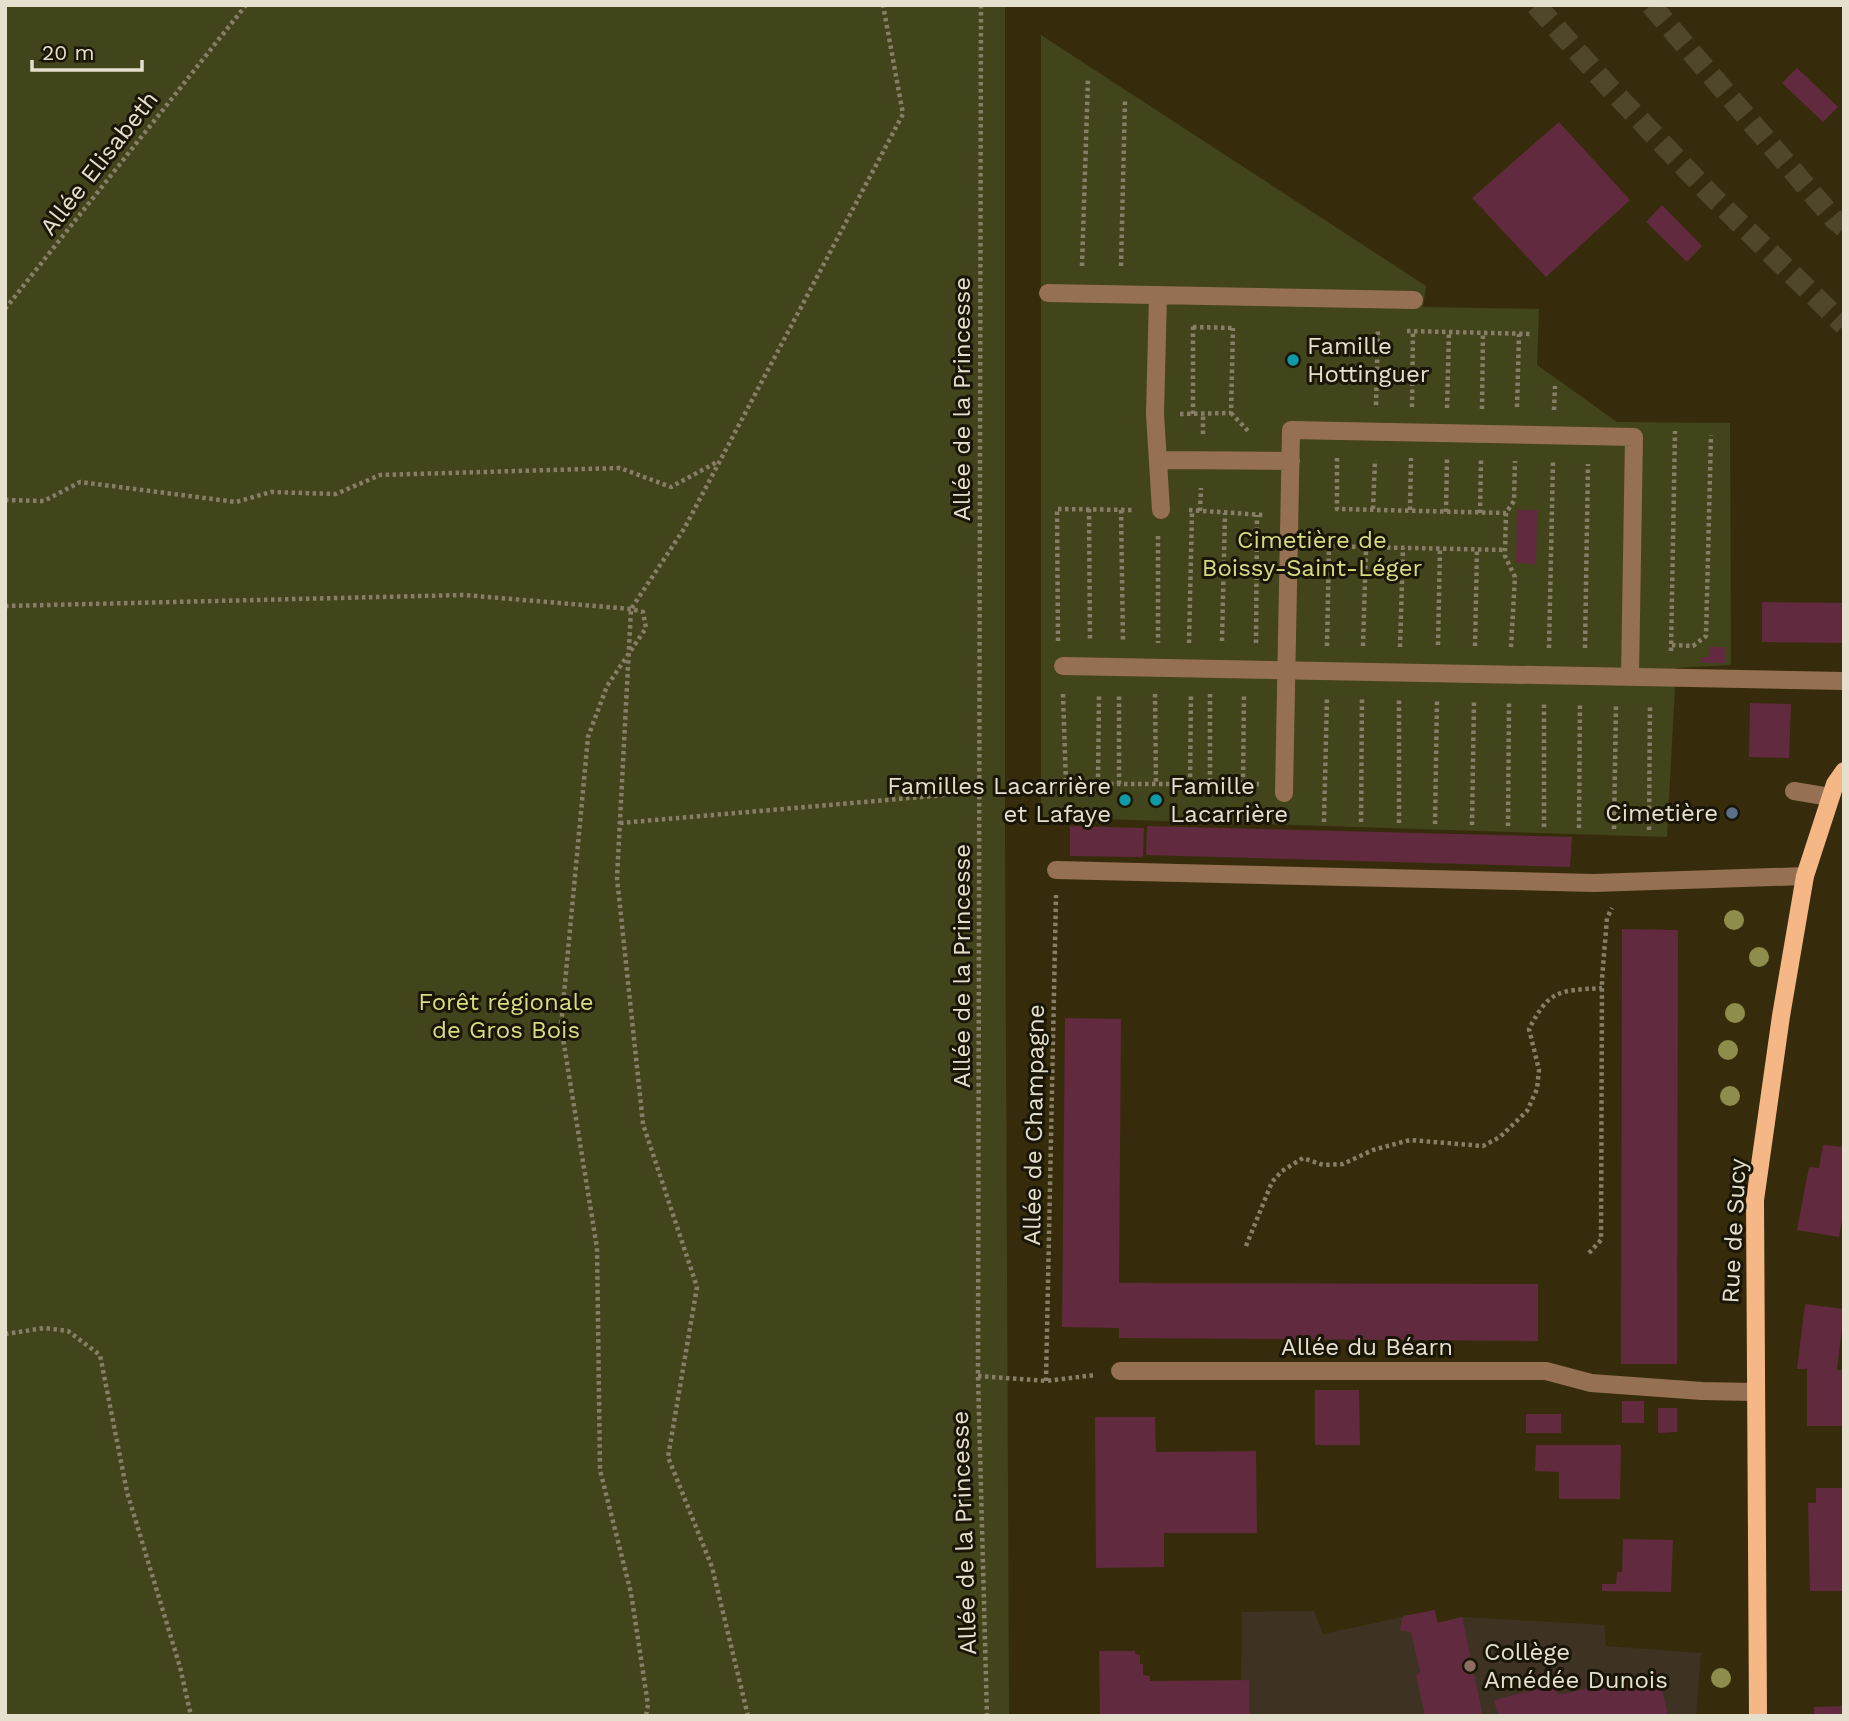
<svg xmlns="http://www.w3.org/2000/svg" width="1849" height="1721" font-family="'Work Sans',sans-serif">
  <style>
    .education { fill: #3e3223 }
    .green { fill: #42441c }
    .building { fill: #612a3f }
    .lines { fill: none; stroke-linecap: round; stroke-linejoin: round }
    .highway-tunnel { stroke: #504728; stroke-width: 21; stroke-dasharray: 21 10; stroke-linecap: butt }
    .path { stroke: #877f65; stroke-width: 4.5; stroke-dasharray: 3.5 3.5; stroke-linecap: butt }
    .minor { stroke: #967052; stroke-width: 18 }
    .major { stroke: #f6b786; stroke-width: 18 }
    .tree { fill: #8f8d4c }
    .culture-dot { fill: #0f9aa8; stroke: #191507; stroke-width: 2.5 }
    .service-dot { fill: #5c6f8a; stroke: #191507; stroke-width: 2.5 }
    .education-dot { fill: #8d6e63; stroke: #191507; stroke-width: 2.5 }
    .labels { text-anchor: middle; stroke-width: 6; stroke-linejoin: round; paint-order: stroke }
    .street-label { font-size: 24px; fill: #e5dfcd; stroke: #191507 }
    .poi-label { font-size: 24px; fill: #e5dfcd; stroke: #191507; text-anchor: start }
    .park-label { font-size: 24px; fill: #d7dc82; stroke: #191507 }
  </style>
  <rect width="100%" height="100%" fill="#362c0b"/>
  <path class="education" d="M1435,1610L1438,1623L1462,1617L1604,1625L1606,1646L1701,1653L1696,1716H1249V1681L1241,1680L1242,1612L1314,1611L1323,1634Z"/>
  <path class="green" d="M5,5H1005V834L1009,1716H5Z
    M1041,35L1426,286L1423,307L1539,309L1537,365L1617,422L1730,423L1731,665L1676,668L1667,837L1041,817Z"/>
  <path class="building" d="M1797,68L1838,107L1823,122L1782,83Z
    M1559,122L1630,200L1546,277L1472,198Z
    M1662,205L1702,246L1687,262L1646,222Z
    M1517,510H1537L1536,564L1516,563Z
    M1762,602L1844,603V643L1762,642Z
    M1710,647H1726V663H1701L1702,657H1709Z
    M1750,703L1791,704L1789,758L1749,757Z
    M1070,826L1144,828L1143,857L1070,856Z
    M1147,826L1572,837L1570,867L1146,855Z
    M1622,929L1678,930L1677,1364H1621Z
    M1065,1018L1121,1019L1119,1283L1538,1284V1341L1119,1338V1328L1062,1327Z
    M1823,1145L1844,1147V1208L1839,1237L1797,1230L1809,1167L1819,1168Z
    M1805,1304L1844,1309L1837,1370H1844V1426H1807V1369H1797Z
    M1315,1390H1359L1360,1445H1315Z
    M1622,1401H1644V1423H1622Z
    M1658,1408H1677V1432L1658,1433Z
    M1526,1414H1561V1433H1526Z
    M1095,1417H1155L1156,1452L1256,1451L1257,1533H1164V1567L1096,1568Z
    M1536,1445H1621L1620,1499H1559V1472L1535,1471Z
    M1816,1488H1844V1591H1810L1808,1503H1816Z
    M1623,1539L1673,1540L1671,1592L1602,1591V1584H1616L1617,1572H1622Z
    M1435,1610L1437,1623L1462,1617L1483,1716H1425L1416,1675L1420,1672L1411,1632L1400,1630L1403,1616Z
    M1099,1651H1135V1654L1140,1655V1664H1143V1675L1150,1676V1681L1249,1680V1716H1100Z
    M1658,1672L1668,1716H1498L1494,1700L1556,1684L1558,1695Z
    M1844,1706V1716H1814V1707Z"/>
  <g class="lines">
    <path class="highway-tunnel" d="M1536,5L1607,85L1711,195L1844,325
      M1651,5L1834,219L1844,227"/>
    <path class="path" d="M981,5L978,1376L987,1716
      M1082,266L1088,78
      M1121,266L1125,99
      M5,309L246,5
      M1193,327L1233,328
      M1407,331L1532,334
      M1376,405L1378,329
      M1412,407L1413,331
      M1517,407L1519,334
      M1447,408L1449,332
      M1482,409L1483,333
      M1554,410L1555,386
      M1231,413L1250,433
      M1180,414L1231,413L1233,328
      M1193,414V326
      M1203,434V414
      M1337,458V509L1506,513
      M5,500L44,501L80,482L236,502L271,492L336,494L380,475L620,468L671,487L717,462
      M1089,509L1090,641
      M1373,509L1375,460
      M1121,510L1123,642
      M1189,510L1264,515
      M1410,510L1411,458
      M1200,511L1201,488
      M1446,512L1447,459
      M1480,513L1481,460
      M1158,536V643
      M1317,546L1505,550
      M5,606L464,595L631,609L643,612L646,628L607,686L588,737L561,1026L597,1248L600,1470L631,1593L648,1705L646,1716
      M1058,641L1057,509L1134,510
      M1222,641L1225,513
      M1189,643L1192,511
      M1256,643L1257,515
      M1438,645L1440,549
      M1672,645L1693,646L1706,636L1711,435
      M1327,646L1329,546
      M1363,646L1366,548
      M1475,646L1477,550
      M1400,647L1403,548
      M1511,647L1515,577L1505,556V550L1506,513L1514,501L1515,461
      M1549,648L1553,461
      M1585,648L1588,464
      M1671,651L1675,431
      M1063,694L1066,784
      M1155,694L1156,784
      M1210,694V784
      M1047,784H1259
      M1098,784L1099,694
      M1119,784V694
      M1190,784L1191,694
      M1243,784L1244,694
      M1324,822L1327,697
      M1361,822L1362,697
      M620,823L980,792
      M1399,823V698
      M1435,824L1437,699
      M1472,825L1474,700
      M1508,826L1509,701
      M1544,827V702
      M1579,828L1580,703
      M1614,829L1616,704
      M1649,830L1650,705
      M1246,1246L1272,1182L1282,1171L1303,1158L1323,1165L1343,1164L1373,1150L1410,1140L1483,1146L1500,1137L1527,1111L1537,1089L1539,1070L1529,1029C1550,988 1560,991 1602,988
      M1589,1253L1601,1240L1602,979L1607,918L1612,908
      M5,1334L45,1328L68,1331L100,1355L127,1492L180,1667L191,1716
      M978,1376L1046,1381L1095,1375
      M1046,1381L1056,895
      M748,1716L712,1567L668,1457L697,1287L643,1124L617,878L631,609L684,529L903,114L883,5"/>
    <path class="minor" d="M1048,293L1414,300
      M1158,295L1155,414L1161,510
      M1159,460L1291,461
      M1063,666L1844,681
      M1794,791L1830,797
      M1284,793L1291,430L1634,437L1630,677
      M1056,870L1594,883L1805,876
      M1120,1371H1546L1591,1383L1702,1391L1754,1392"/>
    <path class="major" d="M1758,1716L1755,1200L1781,1016L1805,876L1835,784L1844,771"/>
  </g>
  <g class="tree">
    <circle cx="1734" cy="920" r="10"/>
    <circle cx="1759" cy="957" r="10"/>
    <circle cx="1735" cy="1013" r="10"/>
    <circle cx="1728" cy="1050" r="10"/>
    <circle cx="1730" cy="1096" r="10"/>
    <circle cx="1721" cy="1678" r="10"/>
  </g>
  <g class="culture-dot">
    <circle cx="1293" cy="360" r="7"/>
    <circle cx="1125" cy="800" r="7"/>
    <circle cx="1156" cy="800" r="7"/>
  </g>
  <circle class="service-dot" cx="1732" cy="813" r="7"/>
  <circle class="education-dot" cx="1470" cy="1666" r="7"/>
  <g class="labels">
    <g class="street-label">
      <text transform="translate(99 163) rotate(-52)" y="8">Allée Elisabeth</text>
      <text transform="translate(962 399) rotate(-90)" y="8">Allée de la Princesse</text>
      <text transform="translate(962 966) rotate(-90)" y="8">Allée de la Princesse</text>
      <text transform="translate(1034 1125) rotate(-89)" y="8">Allée de Champagne</text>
      <text transform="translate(1734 1231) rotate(-87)" y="8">Rue de Sucy</text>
      <text x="1367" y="1355">Allée du Béarn</text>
      <text transform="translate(964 1533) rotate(-92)" y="8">Allée de la Princesse</text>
    </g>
    <g class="poi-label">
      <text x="1307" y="354">Famille<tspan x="1307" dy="28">Hottinguer</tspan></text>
      <text x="1111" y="794" text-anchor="end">Familles Lacarrière<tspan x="1111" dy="28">et Lafaye</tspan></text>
      <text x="1170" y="794">Famille<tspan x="1170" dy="28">Lacarrière</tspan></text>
      <text x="1718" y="821" text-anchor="end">Cimetière</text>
      <text x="1484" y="1660">Collège<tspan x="1484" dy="28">Amédée Dunois</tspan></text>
    </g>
    <g class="park-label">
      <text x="1312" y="548">Cimetière de<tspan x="1312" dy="28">Boissy-Saint-Léger</tspan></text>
      <text x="506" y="1010">Forêt régionale<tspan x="506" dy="28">de Gros Bois</tspan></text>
    </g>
  </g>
  <rect width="1849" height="1721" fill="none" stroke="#e5dfcd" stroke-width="14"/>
  <path d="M32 60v10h110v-10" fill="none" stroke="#e5dfcd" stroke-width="3.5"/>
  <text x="42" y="60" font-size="21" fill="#e5dfcd" stroke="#191507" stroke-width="5" paint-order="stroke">20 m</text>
</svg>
